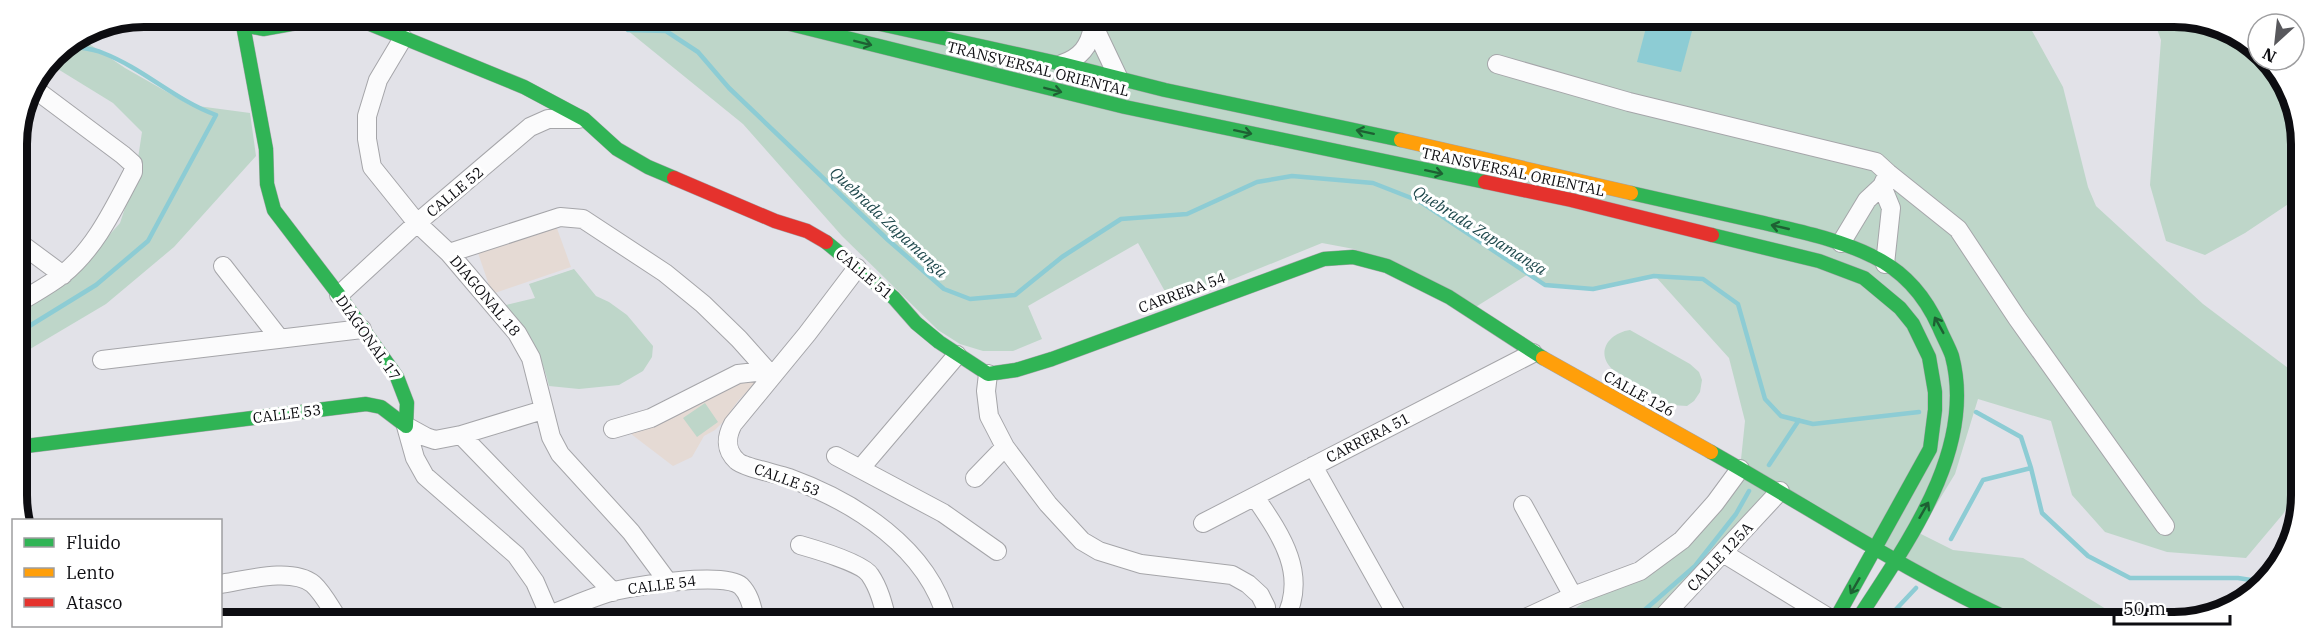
<svg xmlns="http://www.w3.org/2000/svg" width="2318" height="639" font-family="'IBM Plex Serif',serif">
  <style>
    .education { fill: #e5dad4 }
    .green { fill: #bed6c9 }
    .water { fill: #8dccd4 }
    .lines { fill: none; stroke-linecap: round; stroke-linejoin: round }
    .stream { stroke: #8dccd4; stroke-width: 4.5 }
    .street-casing { stroke: #a5a5a9; stroke-width: 20 }
    .fast-casing { stroke: #a5a5a9; stroke-width: 15 }
    .slow-casing { stroke: #a5a5a9; stroke-width: 15 }
    .jam-casing { stroke: #a5a5a9; stroke-width: 15 }
    .street { stroke: #fbfbfc; stroke-width: 18 }
    .fast { stroke: #30b455; stroke-width: 14 }
    .slow { stroke: #ff9f0a; stroke-width: 14 }
    .jam { stroke: #e5322d; stroke-width: 14 }
    .oneway { stroke: #1e6033 }
    .labels { text-anchor: middle; stroke-width: 6; stroke-linejoin: round; paint-order: stroke }
    .street-label { font-size: 15px; fill: #0d0d11; stroke: #fff }
    .water-label { font-size: 16px; font-style: italic; fill: #1e484c; stroke: #fff }
    .rim { fill: none; stroke: #0d0d11; stroke-width: 8 }
  </style>
  <rect width="100%" height="100%" fill="#e2e2e8"/>
  <path class="education" d="M555,223L571,267L492,294L477,250Z
    M751,375L756,382L738,401L723,422L715,430L704,436L692,457L673,466L631,434Z"/>
  <path class="green" d="M611,17L2026,20L2063,87L2088,187L2096,206L2203,304L2296,374L2298,380L2297,492L2283,514L2246,558L2167,552L2105,532L2072,495L2051,421L1978,399L1955,474L1919,533L1953,550L2023,558L2106,609L2201,614L2182,622H2015L1774,488L1695,566L1670,621H1557L1618,579L1640,571L1740,469L1745,421L1729,358L1655,276L1593,289L1545,285L1527,275L1474,308L1354,249L1322,243L1172,304L1138,243L1028,306L1042,339L1013,351H983L960,344L938,330L842,236L743,124Z
    M2154,21H2207L2258,52V60H2270L2299,119V197L2245,233L2205,255L2166,241L2150,185L2161,40Z
    M79,37L125,68L190,105L250,113L256,156L174,247L106,304L25,352L18,354V310L72,277L120,223L135,178L142,132L113,103L48,63L54,54Z
    M574,269L596,296L609,302L627,315L653,346L652,357L643,371L619,385L579,389L549,386C541,351 526,332 502,306L535,298L529,284Z
    M1630,330L1690,364L1699,372L1702,380L1700,392L1694,401L1687,406L1671,405L1612,369C1595,352 1609,333 1630,330Z
    M705,403L718,422L697,437L683,418Z
    M1899,607L1939,613L1938,622H1898Z"/>
  <path class="water" d="M1648,20L1692,31L1681,72L1637,62Z"/>
  <g class="lines">
    <path class="stream" d="M614,17L628,30L666,31L698,52L729,88L888,240L944,289L970,299L1015,295L1062,257L1121,219L1187,214L1257,182L1292,176L1373,183L1419,201L1545,285L1593,289L1654,276L1703,279L1738,304L1765,399L1781,416L1813,424L1919,412
      M18,333L96,285L148,241L216,115C175,100 144,69 103,53C91,48 79,48 67,45
      M1976,412L2021,437L2031,468L2042,513L2088,556L2130,578H2238L2264,582
      M1769,465L1799,420
      M1951,539L1983,480L2031,468
      M1632,621L1695,566L1736,514L1749,491
      M1884,622L1916,588"/>
    <defs>
      <path id="street" d="M1090,18L1119,79
        M403,38L378,80L367,116V139L372,167L417,223L449,253L517,333L531,358L551,437L560,454L631,532L668,582
        M1062,64C1081,57 1089,47 1093,27
        M1497,64L1629,102L1876,162L1888,173
        M1882,186L1891,208L1885,264
        M17,241L63,275
        M1841,243L1867,200L1882,186L1888,173L1958,229L2017,318L2165,526
        M449,253L560,217L583,219L665,273L703,304L739,339L772,376
        M223,266L280,339
        M857,268L807,334L733,424C726,437 725,450 737,461C743,467 778,474 789,478C855,502 928,548 947,620
        M339,295L417,223L530,127L548,119H579
        M18,303C32,294 48,286 62,275C95,249 114,208 133,172V164L123,155L32,87
        M102,360L362,329
        M988,374L986,391L989,416L1005,447L1048,504L1082,541L1099,551L1141,564L1232,575L1248,584L1260,595L1266,607L1261,620
        M406,426L415,458L425,476L516,555L535,582L551,619
        M406,426L426,437L435,440L461,435L543,410
        M613,429L651,418L738,374L756,372L772,376
        M461,435L613,592
        M836,456L943,513L997,551
        M1313,466L1400,621
        M860,469L957,355
        M975,478L1005,447
        M1255,497C1281,535 1309,575 1284,621
        M1523,505L1573,596
        M1203,523L1533,353
        M800,545C814,549 863,563 870,575C879,588 883,604 887,620
        M1723,553L1834,621
        M220,584C246,580 292,567 313,584C323,593 330,607 338,619
        M549,615C571,607 592,597 614,591C637,586 724,571 741,586C750,595 752,608 755,619
        M1519,621L1573,596L1640,571L1682,540L1715,503L1740,469
        M1659,621L1780,491"/>
      <path id="fast" d="M227,17L243,25L263,29L330,17
        M353,17L524,87L584,119L617,149L648,167L674,178
        M766,18L1125,107L1485,182
        M853,18L1062,64L1165,90L1401,140
        M243,25L266,149L267,184L274,210L339,295L397,377L407,403L406,426
        M1631,193C1675,203 1720,213 1764,223C1801,232 1838,239 1872,256C1904,271 1925,296 1939,327C1943,337 1949,347 1952,356C1977,451 1904,547 1856,622
        M1712,235L1819,261L1864,278L1900,308L1913,324L1929,357L1935,392V410L1930,449L1834,622
        M826,242L894,298L916,323L939,342L988,374L1016,370L1052,359L1324,259L1353,257L1387,266L1449,297L1543,358
        M18,447L366,404L381,407L406,426
        M1711,452C1812,509 1909,574 2015,622"/>
      <path id="slow" d="M1401,140L1631,193
        M1543,358L1711,452"/>
      <path id="jam" d="M674,178L775,221L807,231L826,242
        M1485,182L1571,200L1712,235"/>
    </defs>
    <use href="#street" class="street-casing"/>
    <use href="#fast" class="fast-casing"/>
    <use href="#slow" class="slow-casing"/>
    <use href="#jam" class="jam-casing"/>
    <use href="#street" class="street"/>
    <use href="#fast" class="fast"/>
    <use href="#slow" class="slow"/>
    <use href="#jam" class="jam"/>
  </g>
  <defs><path id="oneway-shaft" d="M-6 0H5M1.5-3L5.5 0L1.5 3" fill="none" stroke-width="1.6" stroke-linecap="round" stroke-linejoin="round" transform="scale(1.5)"/></defs>
  <g class="oneway">
    <use href="#oneway-shaft" transform="translate(863 43) rotate(14)"/>
    <use href="#oneway-shaft" transform="translate(1053 90) rotate(14)"/>
    <use href="#oneway-shaft" transform="translate(1243 132) rotate(12)"/>
    <use href="#oneway-shaft" transform="translate(1365 132) rotate(-168)"/>
    <use href="#oneway-shaft" transform="translate(1434 172) rotate(12)"/>
    <use href="#oneway-shaft" transform="translate(1780 227) rotate(-167)"/>
    <use href="#oneway-shaft" transform="translate(1939 325) rotate(-119)"/>
    <use href="#oneway-shaft" transform="translate(1924 510) rotate(-60)"/>
    <use href="#oneway-shaft" transform="translate(1855 586) rotate(120)"/>
  </g>
  <g class="labels">
    <g class="street-label">
      <text transform="translate(1038 69) rotate(14)" y="5">TRANSVERSAL ORIENTAL</text>
      <text transform="translate(1513 172) rotate(12)" y="5">TRANSVERSAL ORIENTAL</text>
      <text transform="translate(455 192) rotate(-40)" y="5">CALLE 52</text>
      <text transform="translate(864 274) rotate(40)" y="5">CALLE 51</text>
      <text transform="translate(1182 293) rotate(-20)" y="5">CARRERA 54</text>
      <text transform="translate(485 296) rotate(50)" y="5">DIAGONAL 18</text>
      <text transform="translate(368 338) rotate(55)" y="5">DIAGONAL 17</text>
      <text transform="translate(1639 394) rotate(29)" y="5">CALLE 126</text>
      <text transform="translate(287 414) rotate(-7)" y="5">CALLE 53</text>
      <text transform="translate(1368 438) rotate(-27)" y="5">CARRERA 51</text>
      <text transform="translate(787 480) rotate(20)" y="5">CALLE 53</text>
      <text transform="translate(1720 557) rotate(-47)" y="5">CALLE 125A</text>
      <text transform="translate(662 585) rotate(-7)" y="5">CALLE 54</text>
    </g>
    <g class="water-label">
      <text transform="translate(889 222) rotate(43)" y="6">Quebrada Zapamanga</text>
      <text transform="translate(1480 230) rotate(32)" y="6">Quebrada Zapamanga</text>
    </g>
  </g>
  <path d="M0 0H2318V639H0ZM144 27H2174A117 117 0 0 1 2291 144V495A117 117 0 0 1 2174 612H144A117 117 0 0 1 27 495V144A117 117 0 0 1 144 27Z" fill="#fff" fill-rule="evenodd"/>
  <path class="rim" d="M144 27H2174A117 117 0 0 1 2291 144V495A117 117 0 0 1 2174 612H144A117 117 0 0 1 27 495V144A117 117 0 0 1 144 27Z"/>
  <rect x="12" y="519" width="210" height="108" fill="#ffffff" stroke="#9e9ea0" stroke-width="1.5"/>
  <rect x="24" y="538" width="30" height="9" fill="#30b455" stroke="#9e9ea0" stroke-width="1.5"/>
  <text x="66" y="549" font-size="18" fill="#0d0d11">Fluido</text>
  <rect x="24" y="568" width="30" height="9" fill="#ff9f0a" stroke="#9e9ea0" stroke-width="1.5"/>
  <text x="66" y="579" font-size="18" fill="#0d0d11">Lento</text>
  <rect x="24" y="598" width="30" height="9" fill="#e5322d" stroke="#9e9ea0" stroke-width="1.5"/>
  <text x="66" y="609" font-size="18" fill="#0d0d11">Atasco</text>
  <g transform="translate(2276 42) rotate(207)"><circle r="28" fill="#ffffff" stroke="#9e9ea0" stroke-width="1.5"/>
  <path d="M0-4.5L10 22L0 15L-10 22Z" fill="#58585c"/>
  <text y="-9" font-size="16" font-weight="bold" text-anchor="middle" fill="#0d0d11">N</text>
  </g>
  <path d="M2114 615v9h116v-9" fill="none" stroke="#0d0d11" stroke-width="3"/>
  <text x="2123" y="615" font-size="18" fill="#0d0d11" stroke="#ffffff" stroke-width="4.5" paint-order="stroke">50 m</text>
</svg>
